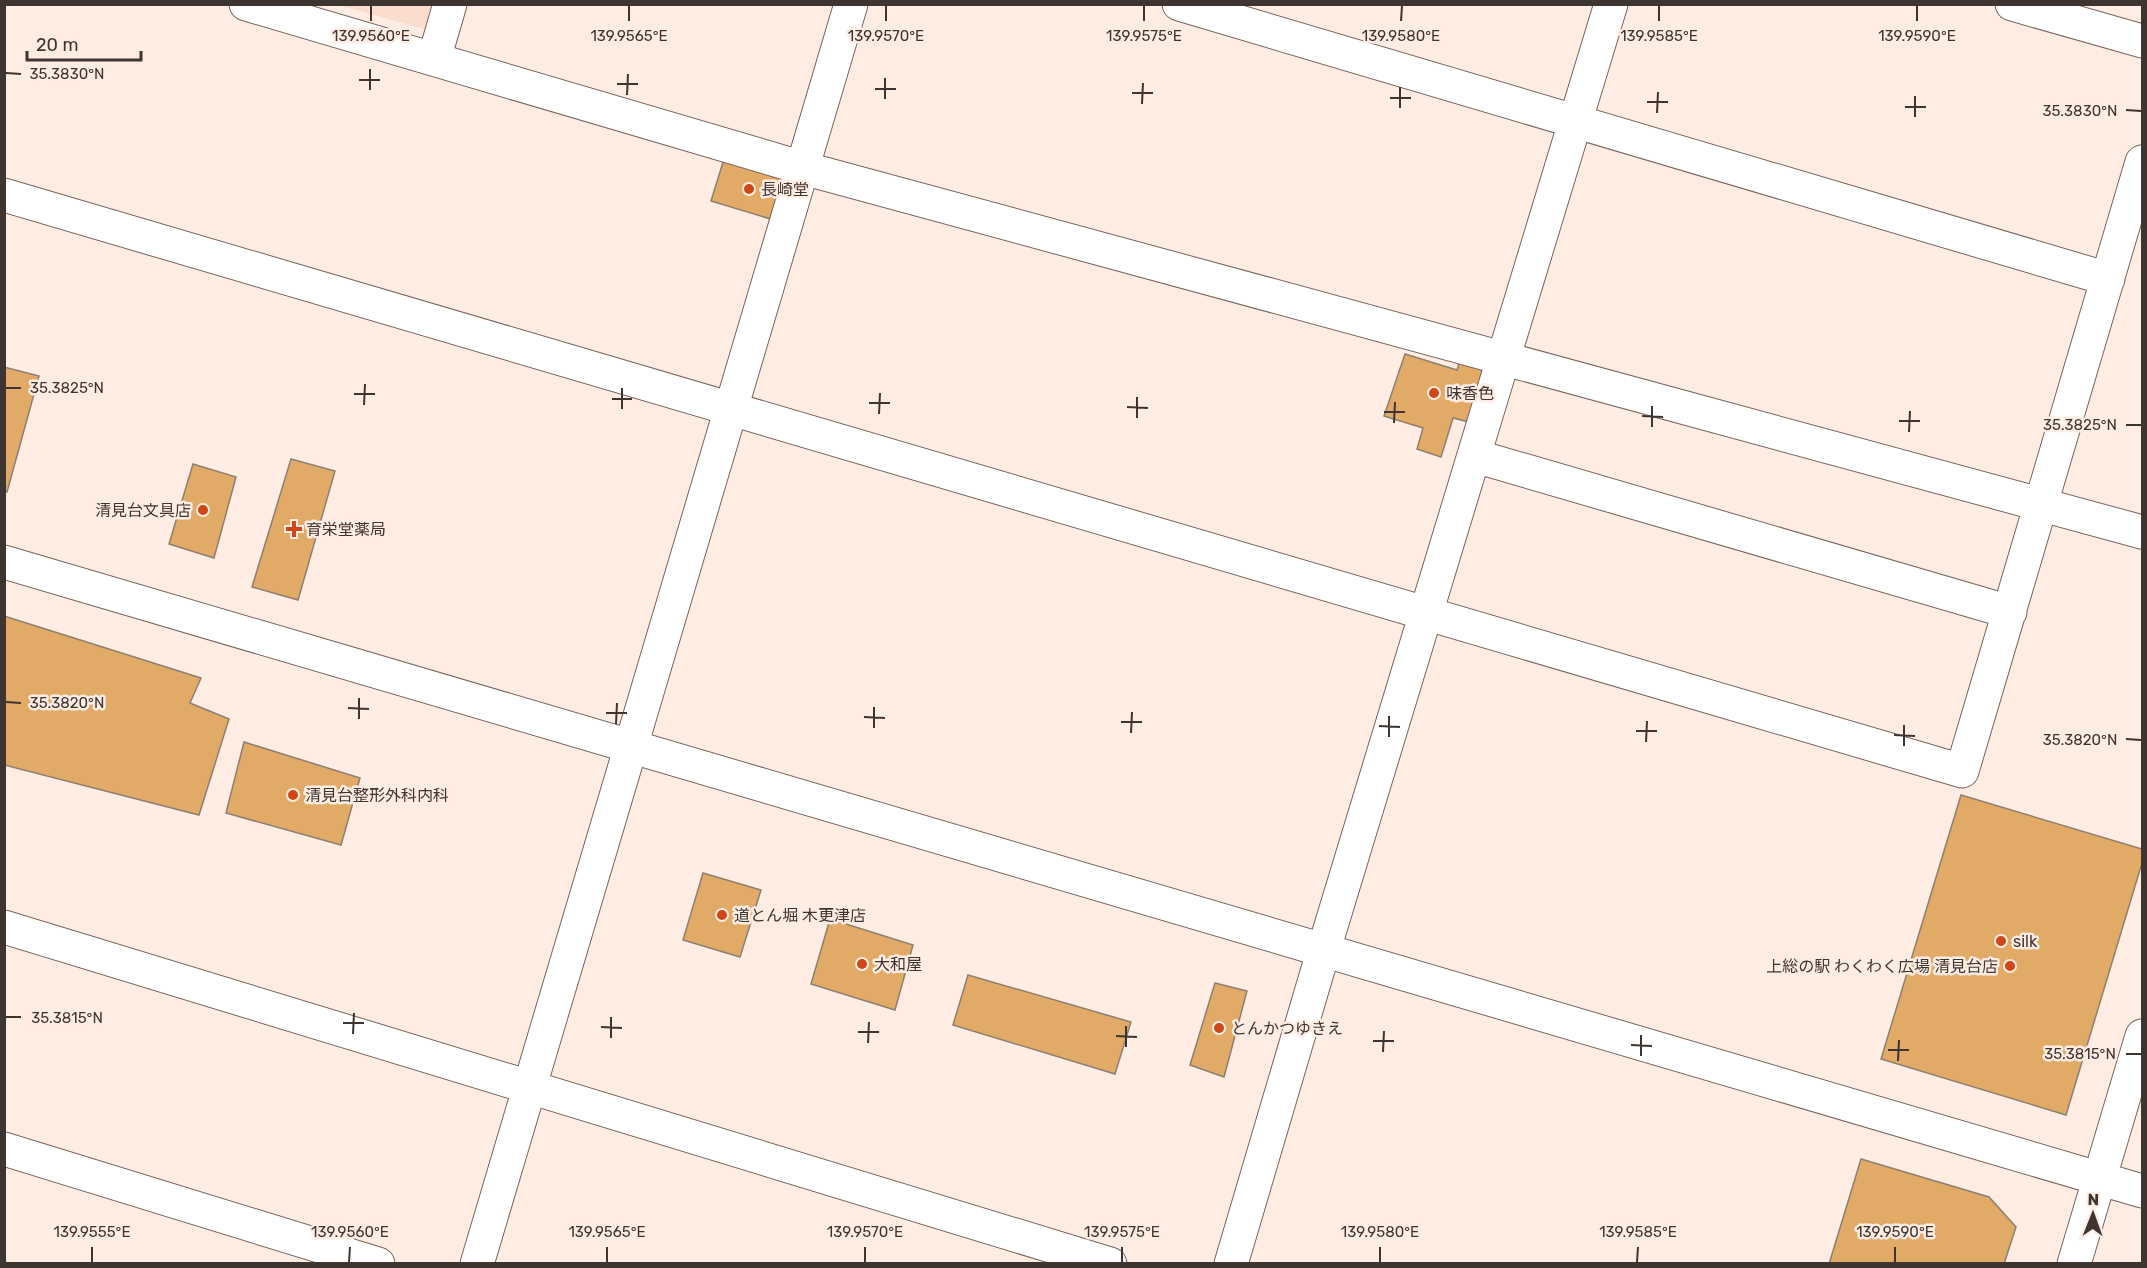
<svg xmlns="http://www.w3.org/2000/svg" width="2147" height="1268" font-family="Rubik,'Noto Sans JP',sans-serif">
  <style>
    .built { fill: #fbddce }
    .building { fill: #e2aa67; stroke: #8e7f6f; stroke-width: 1.5 }
    .lines { fill: none; stroke-linecap: round; stroke-linejoin: round }
    .minor-casing { stroke: #78655b; stroke-width: 35 }
    .tertiary-casing { stroke: #78655b; stroke-width: 35 }
    .minor { stroke: #fff; stroke-width: 33 }
    .tertiary { stroke: #fff; stroke-width: 33 }
    .ticks { fill: none; stroke: #3e3530; stroke-width: 2 }
    .poi-dot { fill: #cf4716; stroke: #ffece3; stroke-width: 2 }
    .labels { text-anchor: middle; stroke-width: 5; stroke-linejoin: round; paint-order: stroke }
    .poi-label { font-size: 16px; fill: #3e3530; stroke: #ffece3; text-anchor: start }
    .ticks-label { font-size: 15px; text-anchor: middle; fill: #3e3530; stroke: #ffece3; stroke-width: 5; stroke-linejoin: round; paint-order: stroke }
  </style>
  <rect width="100%" height="100%" fill="#ffece3"/>
  <path class="built" d="M338,5H432L424,29Z"/>
  <path class="building" d="M724,159L787,176L774,220L711,201Z
    M1405,354L1457,370L1461,357L1485,365L1469,422L1453,418L1441,457L1417,449L1423,428L1384,416Z
    M4,367L39,376L7,492L4,491Z
    M291,459L335,471L298,600L252,587Z
    M193,464L236,477L214,558L169,544Z
    M4,616L201,678L190,703L229,719L199,815L4,765Z
    M244,742L360,778L341,845L226,813Z
    M1961,795L2142,849V863L2066,1115L1881,1059Z
    M703,873L761,890L740,957L683,940Z
    M830,919L913,945L895,1010L811,984Z
    M968,975L1131,1022L1115,1074L953,1025Z
    M1215,983L1247,991L1224,1077L1190,1065Z
    M1861,1159L1989,1197L2016,1227L2004,1264H1829Z"/>
  <g class="lines">
    <defs>
      <path id="minor" d="M246,4L803,168L2142,532
        M1179,4L2108,279
        M2012,4L2142,41
        M434,59L450,4
        M4,195L1962,771L2142,162
        M1475,456L2010,612
        M4,927L1110,1264
        M4,1149L378,1264
        M477,1264L631,746
        M1231,1264L1324,949L1611,4"/>
      <path id="tertiary" d="M4,562L2142,1191
        M631,746L851,4
        M2074,1264L2142,1036"/>
    </defs>
    <use href="#minor" class="minor-casing"/>
    <use href="#tertiary" class="tertiary-casing"/>
    <use href="#minor" class="minor"/>
    <use href="#tertiary" class="tertiary"/>
  </g>
  <path class="ticks" d="M371,21V6M629,21V6M886,21V6M1144,21V6M1401,21L1402,6M1659,21V6M1917,21V6M6,73L21,74M359,80H380M617,84H638M875,89H896M370,90V69M1132,93H1153M627,95L628,74M1390,98H1411M885,99V78M1647,102H1668M1142,104L1143,83M1905,107H1926M1400,108V87M2126,110L2141,111M1657,113L1658,92M1915,117V96M6,388H21M354,394H375M612,399H632M869,403H890M364,405L365,384M1127,407L1148,408M622,409V388M1384,412H1405M879,414L880,393M1642,416L1663,417M1137,418V397M1899,421H1920M1394,423L1395,402M2126,425H2141M1652,427V406M1909,432L1910,411M6,702L21,703M348,708L369,709M606,713H627M864,717L885,718M359,719V698M1121,722H1142M616,724L617,703M1379,726L1400,727M874,728V707M1636,731H1657M1131,733L1132,712M1894,735L1915,736M1389,737V716M2126,739L2141,740M1646,742L1647,721M1904,746V725M6,1017H21M343,1023H364M601,1027L622,1028M858,1032H879M353,1034L354,1013M1116,1036L1137,1037M611,1038V1017M1373,1041H1394M868,1043L869,1022M1631,1045L1652,1046M1126,1047V1026M1888,1050H1909M1383,1052L1384,1031M2126,1054H2141M1641,1056V1035M1898,1061L1899,1040M92,1262V1247M349,1262L350,1247M607,1262V1247M865,1262V1247M1122,1262V1247M1380,1262V1247M1637,1262L1638,1247M1895,1262V1247"/>
  <g class="poi-dot">
    <circle cx="749" cy="189" r="6"/>
    <circle cx="1434" cy="393" r="6"/>
    <circle cx="203" cy="510" r="6"/>
    <path d="M291 520h6v6h6v6h-6v6h-6v-6h-6v-6h6z"/>
    <circle cx="293" cy="795" r="6"/>
    <circle cx="722" cy="915" r="6"/>
    <circle cx="2001" cy="941" r="6"/>
    <circle cx="862" cy="964" r="6"/>
    <circle cx="2010" cy="966" r="6"/>
    <circle cx="1219" cy="1028" r="6"/>
  </g>
  <g class="labels">
    <g class="poi-label">
      <text x="761" y="195">長崎堂</text>
      <text x="1446" y="399">味香色</text>
      <text x="191" y="516" text-anchor="end">清見台文具店</text>
      <text x="306" y="535">育栄堂薬局</text>
      <text x="305" y="801">清見台整形外科内科</text>
      <text x="734" y="921">道とん堀 木更津店</text>
      <text x="2013" y="947">silk</text>
      <text x="874" y="970">大和屋</text>
      <text x="1998" y="972" text-anchor="end">上総の駅 わくわく広場 清見台店</text>
      <text x="1231" y="1034">とんかつゆきえ</text>
    </g>
  </g>
  <g class="ticks-label">
    <text x="371" y="41">139.9560°E</text>
    <text x="629" y="41">139.9565°E</text>
    <text x="886" y="41">139.9570°E</text>
    <text x="1144" y="41">139.9575°E</text>
    <text x="1401" y="41">139.9580°E</text>
    <text x="1659" y="41">139.9585°E</text>
    <text x="1917" y="41">139.9590°E</text>
    <text x="67" y="79">35.3830°N</text>
    <text x="2080" y="116">35.3830°N</text>
    <text x="67" y="393">35.3825°N</text>
    <text x="2080" y="430">35.3825°N</text>
    <text x="67" y="708">35.3820°N</text>
    <text x="2080" y="745">35.3820°N</text>
    <text x="67" y="1023">35.3815°N</text>
    <text x="2080" y="1059">35.3815°N</text>
    <text x="92" y="1237">139.9555°E</text>
    <text x="350" y="1237">139.9560°E</text>
    <text x="607" y="1237">139.9565°E</text>
    <text x="865" y="1237">139.9570°E</text>
    <text x="1122" y="1237">139.9575°E</text>
    <text x="1380" y="1237">139.9580°E</text>
    <text x="1638" y="1237">139.9585°E</text>
    <text x="1895" y="1237">139.9590°E</text>
  </g>
  <rect width="2147" height="1268" fill="none" stroke="#3e3530" stroke-width="12"/>
  <g transform="translate(2093 1214) rotate(1)" stroke="#ffece3" stroke-width="4.5" paint-order="stroke">
  <path d="M0-4.5L10 22L0 15L-10 22Z" fill="#3e3530"/>
  <text y="-9" font-size="16" font-weight="bold" text-anchor="middle" fill="#3e3530">N</text>
  </g>
  <path d="M27 51v9h114v-9" fill="none" stroke="#3e3530" stroke-width="3"/>
  <text x="36" y="51" font-size="18" fill="#3e3530" stroke="#ffece3" stroke-width="4.5" paint-order="stroke">20 m</text>
</svg>
